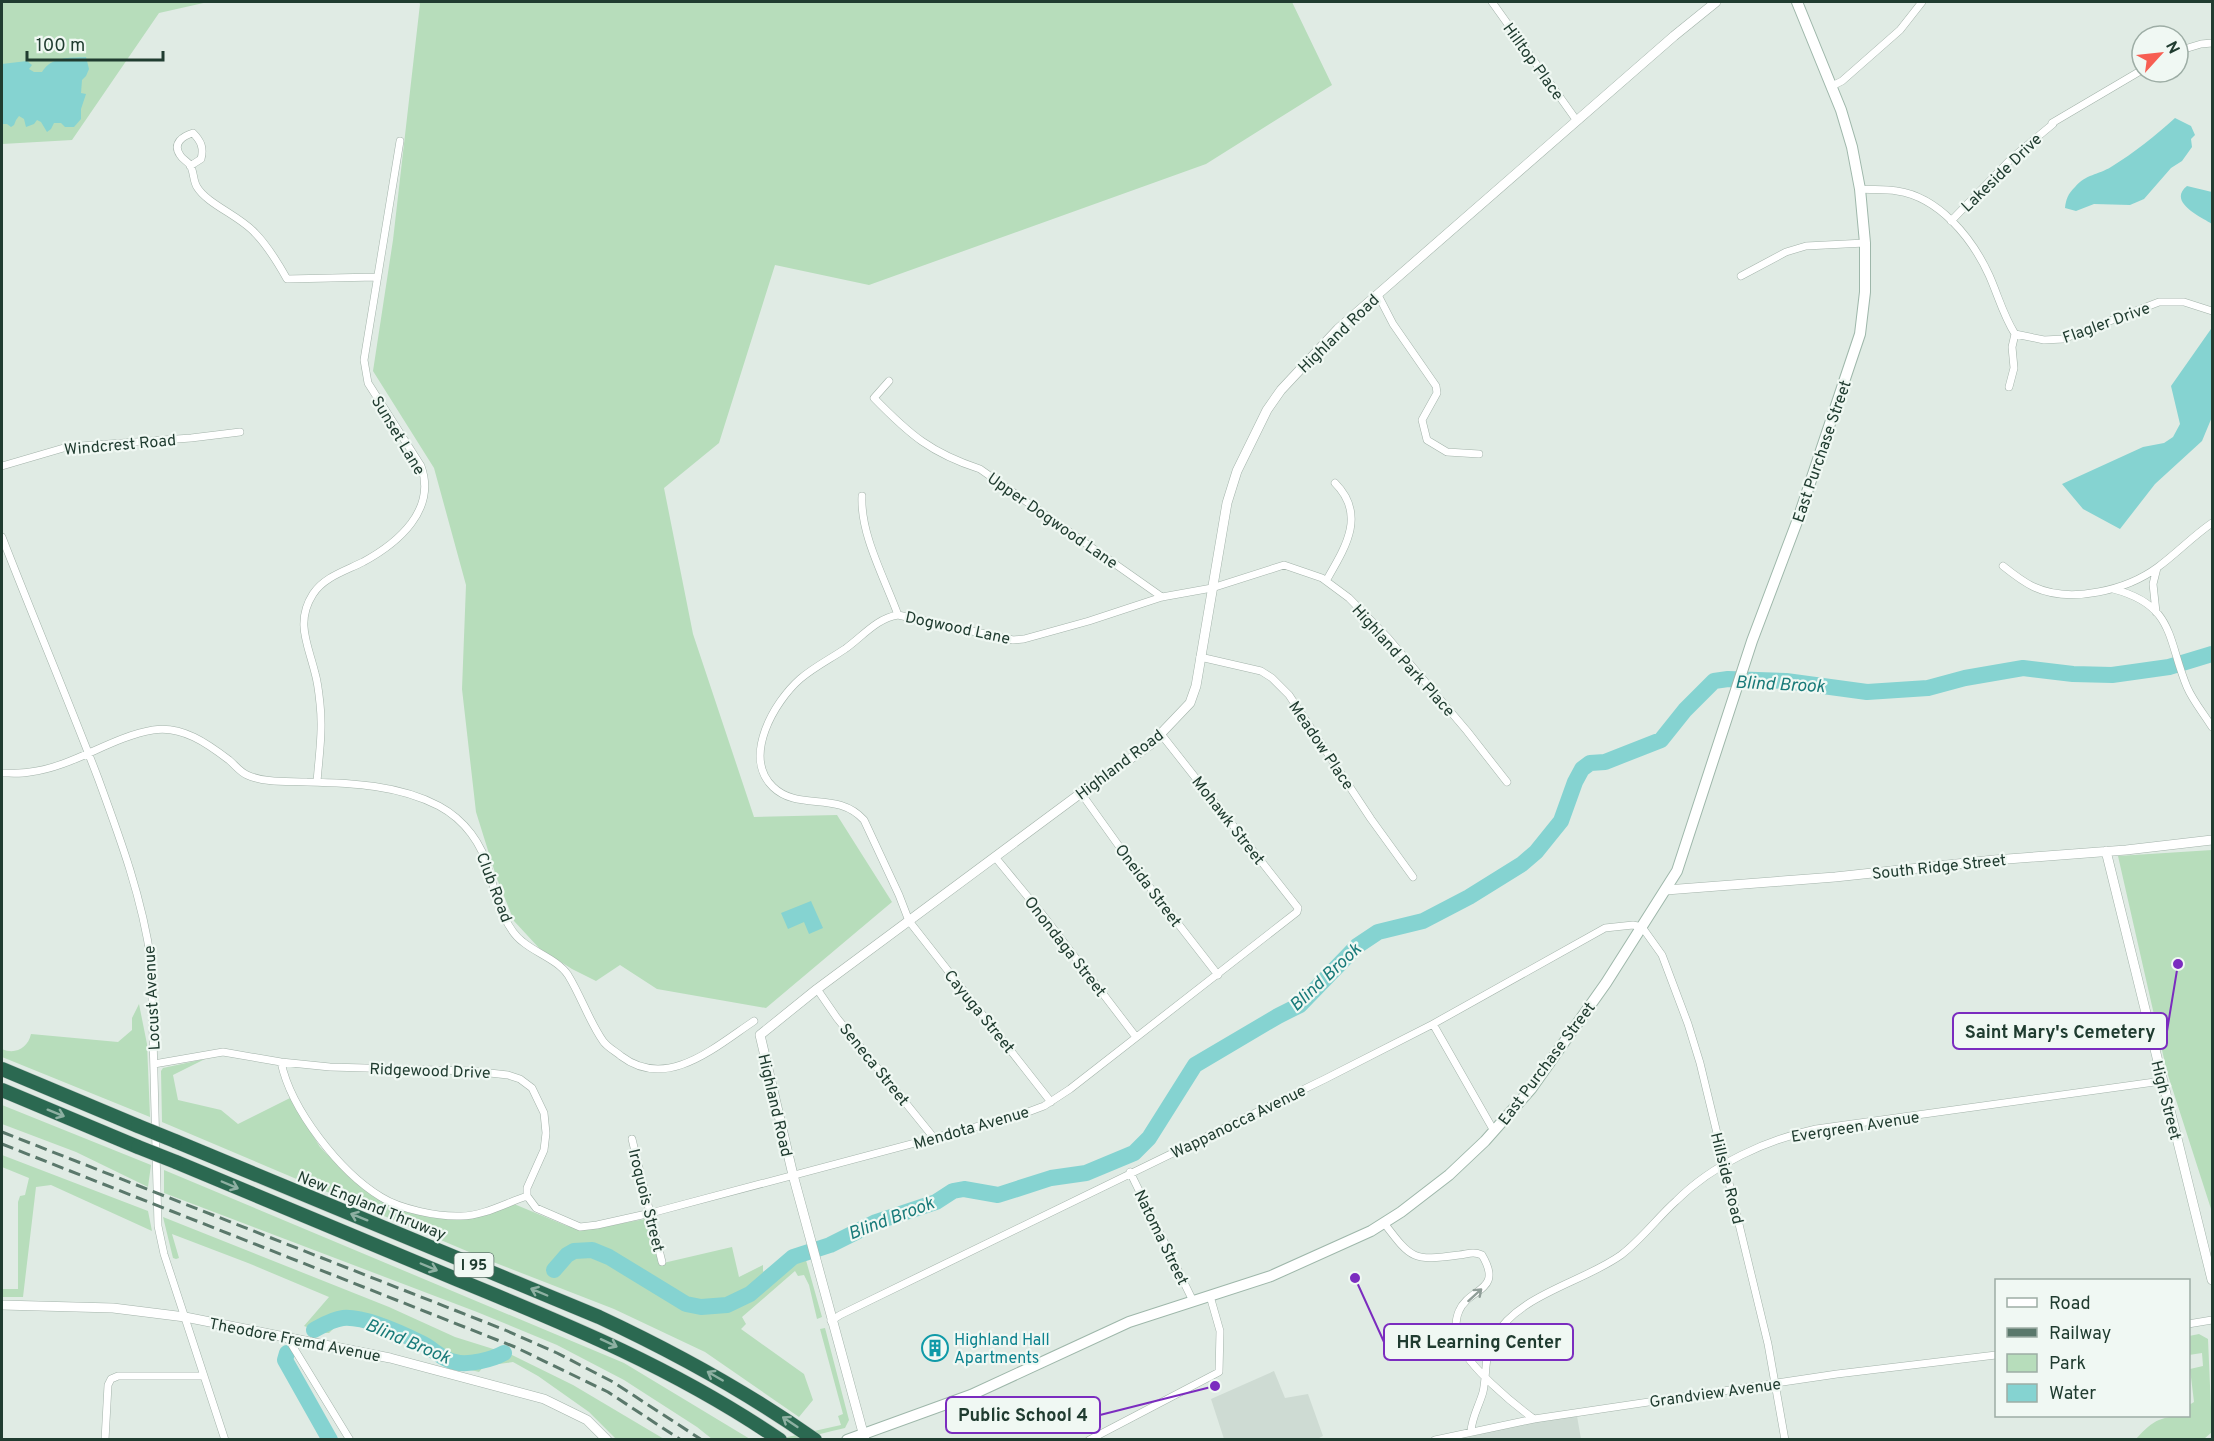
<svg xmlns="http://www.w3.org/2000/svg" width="2214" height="1441" font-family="Overpass,sans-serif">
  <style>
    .built { fill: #cedbd3 }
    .green { fill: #b7ddbb }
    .water { fill: #85d3d1 }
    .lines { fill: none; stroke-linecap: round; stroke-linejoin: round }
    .river { stroke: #85d3d1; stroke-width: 16 }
    .minor-casing { stroke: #a3b3aa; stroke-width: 8 }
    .tertiary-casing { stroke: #a3b3aa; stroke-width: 10 }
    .secondary-casing { stroke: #9eb7aa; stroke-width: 12 }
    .motorway-casing { stroke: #c1c8c5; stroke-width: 15 }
    .minor { stroke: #fff; stroke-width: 7 }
    .tertiary { stroke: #fff; stroke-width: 9 }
    .secondary { stroke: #fff; stroke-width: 10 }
    .motorway { stroke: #2b6951; stroke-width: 14 }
    .rail { stroke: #5a786b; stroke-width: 3; stroke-dasharray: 12 6; stroke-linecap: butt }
    .motorway-bridge-casing { stroke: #c1c8c5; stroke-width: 15; stroke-linecap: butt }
    .motorway-bridge { stroke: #2b6951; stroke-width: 14 }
    .oneway { stroke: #8eb0a2 }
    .oneway2 { stroke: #909e98 }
    .labels { text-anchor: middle; stroke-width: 4.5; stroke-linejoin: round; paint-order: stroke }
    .shield { fill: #f0f8f3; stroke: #5e746a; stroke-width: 1.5 }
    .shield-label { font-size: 15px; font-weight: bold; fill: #203c30 }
    .street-label { font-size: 16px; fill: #203c30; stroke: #f0f8f3 }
    .culture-label { font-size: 16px; fill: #0d838f; stroke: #f0f8f3; text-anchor: start }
    .water-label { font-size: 18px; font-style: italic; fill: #187a79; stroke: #f0f8f3 }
    .leader { fill: none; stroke: #7b2cbf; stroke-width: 2 }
    .callout-dot { fill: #7b2cbf; stroke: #f0f8f3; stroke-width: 2 }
    .callout { fill: #f0f8f3; stroke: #7b2cbf; stroke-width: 2 }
    .callout-label { font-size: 18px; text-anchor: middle; font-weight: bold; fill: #203c30 }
  </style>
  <rect width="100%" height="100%" fill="#e0ebe4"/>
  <path class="built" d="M1274,1371L1285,1398L1308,1394L1323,1436L1315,1440L1224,1439L1211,1399Z
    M1577,1416L1581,1439L1458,1440L1515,1425Z"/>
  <path class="green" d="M2,2H208L159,13L72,140L2,144Z
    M419,2H1292L1332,85L1206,164L869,285L775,265L719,443L664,488L693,634L754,817L837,815L892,902L766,1008L657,989L620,965L596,981L572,969L539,948L514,921L496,876L476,812L462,689L466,585L434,468L373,371L393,240L420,4Z
    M2212,850V1212L2167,1072L2118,856Z
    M139,1004L147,1044L150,1117L2,1057V1049C15,1055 28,1048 31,1034L118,1042L132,1030V1018Z
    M205,1059L173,1075L178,1100L221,1110L238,1124L290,1098L320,1147L351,1179L376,1198L429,1217L459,1220L479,1216L514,1204L567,1226L587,1230L645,1219L648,1221L659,1264L732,1247L739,1277L763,1265V1272L802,1246L822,1317L817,1319L809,1285L804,1275L798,1276L795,1271L742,1317L746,1324L741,1329L804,1374L813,1400L799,1417L705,1352L614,1309L488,1260L162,1122L161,1071L163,1068Z
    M2,1105L151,1165L148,1187L76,1152L2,1124Z
    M2,1155L148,1211L152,1231L51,1185L36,1187L23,1297H2V1289H18V1202L20,1196L25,1195L29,1178L2,1167Z
    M164,1170L624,1363L750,1439H712L697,1427L624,1380L557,1345L477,1312L164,1193Z
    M163,1217L389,1307L455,1337L512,1355L573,1385L664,1439H616L589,1412L538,1376L513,1362L484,1366L479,1372L432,1360L429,1350L353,1324L336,1326L329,1333H324L304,1326L329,1297L248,1263L172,1234L179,1258L176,1259L173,1258Z
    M825,1328L849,1420L845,1428C826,1432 801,1441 783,1438L841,1425L838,1416L843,1414L820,1329Z
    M2199,1334L2208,1339L2212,1432L2204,1439H2136C2154,1419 2162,1416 2188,1416L2189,1405L2194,1402L2190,1369L2203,1366L2202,1353L2189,1355V1336Z"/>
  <path class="water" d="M86,57L89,69L86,76L82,80L81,93L86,94L81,109V119L74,127H65L61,123H54L51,129L47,132L41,122L37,120L34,124L26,127L24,119L19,116L16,120L14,125L11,127L7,124H2V64L27,61L32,65L29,69L34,72H42C52,56 69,58 86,57Z
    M2175,118L2191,126L2195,135L2191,139L2192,147L2182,161L2171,168L2144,199L2130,205L2094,204L2076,211L2065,208C2066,199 2068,194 2075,187C2086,174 2098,175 2111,167C2134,153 2155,136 2175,118Z
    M2187,186L2212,192V224C2201,217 2167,202 2187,186Z
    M2211,329L2212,330V417L2202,441L2155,484L2120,529L2083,509L2062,484L2143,447L2164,443L2173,437L2180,424L2171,386Z
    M811,901L823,928L809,934L804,922L788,929L781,913Z"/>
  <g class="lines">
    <path class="river" d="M554,1270L567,1255L574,1251L592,1250L609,1257L686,1304L701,1307L727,1305L750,1294L793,1257L830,1245L876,1222L936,1202L953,1191L964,1189L998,1195L1051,1178L1086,1173L1134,1153L1149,1138L1195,1065L1278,1016L1300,1005L1357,946L1378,932L1423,921L1469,897L1522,864L1536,852L1561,821L1575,782L1582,769L1590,763L1605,762L1661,740L1685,710L1714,681L1728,679L1786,681L1867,692L1928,688L1965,678L2023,668L2073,674L2112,675L2169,667L2212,654
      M314,1330C323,1325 333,1319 343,1318C365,1316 403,1334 423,1344C433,1349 443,1360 455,1362C468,1366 493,1359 504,1353
      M287,1353L285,1360L330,1440"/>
    <defs>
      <path id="minor" d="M1492,2L1577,121
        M2178,51L2201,44L2212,43
        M1832,86L1842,81L1900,30L1922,2
        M190,166L201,159C204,148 201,141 193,133C183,136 172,143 180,155C182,159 187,161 190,165C194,171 193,181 197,187C207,204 240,216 255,233C268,246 278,263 287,279L376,277
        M1860,189C1872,190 1885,189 1897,191C1939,197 1972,238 1989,275C1998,295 2003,315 2015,334L2044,340L2063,339L2159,302H2184L2212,311
        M1951,221L2012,158L2053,124L2052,123L2142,70
        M1741,276L1786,252L1806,246L1865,243
        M1378,295L1393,324L1436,386L1437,393L1422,420L1427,440L1447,452L1479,454
        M889,381L874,398C910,435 931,453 980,469L1162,597
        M2009,387L2014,368L2012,347L2015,334
        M2,466L67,447L191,438L240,432
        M862,496C860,534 885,579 898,615
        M2,537C33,617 67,697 98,778C120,838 142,897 151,961L158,1226L164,1254L225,1440
        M2003,566C2013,574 2023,582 2034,587C2071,604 2127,590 2158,567C2177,553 2193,536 2212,523
        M1326,581C1345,548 1367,515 1335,483
        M2113,589C2175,605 2167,639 2187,687C2193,701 2204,714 2212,727
        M2156,612L2153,584L2157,568
        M1200,657L1261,671L1272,678L1289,695L1371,819L1413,877
        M2,773C11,773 20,774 30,772C73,767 111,737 153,730C182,725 208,744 229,760C235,765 240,772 247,775C265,783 288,781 307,782C352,783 399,785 439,806C465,820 482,844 489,871C494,887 496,901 504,916C508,925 515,936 523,942C536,953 558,960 568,975C581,996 589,1021 603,1041C607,1047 615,1051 621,1056C667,1091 715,1047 754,1021
        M317,782C319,756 323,730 320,704C319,694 318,683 315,673C308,644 295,622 313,594C324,577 345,571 363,562C398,543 437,510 421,466L368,383L364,360L400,141
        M1081,793L1134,867L1218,975
        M995,857L1042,914L1136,1037
        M817,989L837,1018L934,1138
        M1433,1024L1494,1131
        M281,1062C291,1110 340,1172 381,1197C400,1209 438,1217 461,1216C483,1216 506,1203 527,1196
        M154,1064L223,1052L281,1062L330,1067L471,1071L508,1075L520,1079L532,1088L544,1113L546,1133L544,1150L527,1188V1196L536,1208L580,1227L597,1225L651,1213L1020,1115L1044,1106L1070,1089L1297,912L1298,908L1161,734
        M1051,1102L909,921L899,895L864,820C837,790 799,812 773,787C742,757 774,702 800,679C814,667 830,659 845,649C862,637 877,618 898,615L1013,640L1024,639L1089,621L1162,597L1212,588L1284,565L1322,578L1349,598L1388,638L1467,731L1507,782
        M632,1139L662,1262
        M1130,1172L1193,1301
        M1384,1223C1412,1260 1413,1261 1459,1255C1468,1254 1473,1251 1482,1255C1504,1292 1469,1287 1459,1311C1455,1320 1455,1334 1459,1343C1470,1368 1512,1403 1534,1419
        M831,1321L840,1315L1325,1079L1433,1024L1605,928L1633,925L1642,927L1662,955L1688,1024L1700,1063L1768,1344L1785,1440
        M2188,1324L2212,1320
        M287,1337L350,1440
        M1471,1431C1472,1417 1479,1406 1483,1392C1487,1374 1484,1356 1493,1339C1518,1294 1582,1283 1621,1255C1642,1239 1657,1218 1676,1201C1713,1164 1766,1140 1816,1129L2162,1081
        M105,1440L108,1385L111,1379L118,1376H204
        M1089,1440L1219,1372L1220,1331L1210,1296
        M1435,1440L1534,1419L1837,1374L1996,1355"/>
      <path id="tertiary" d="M2106,851L2212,1280
        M1666,890L1835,877L1994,860L2126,850L2212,840
        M2,1305L113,1308L185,1317L390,1358L544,1399L587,1420L607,1440
        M865,1440L793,1175L760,1035L817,989L1081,793L1150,745L1190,703L1196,686L1227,503L1237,471L1267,410L1281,390L1338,329L1674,36L1716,2"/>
      <path id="secondary" d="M847,1440L971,1395L1129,1322L1271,1276L1371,1231L1401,1212L1449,1175L1485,1141L1531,1089L1606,983L1677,871L1752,641L1798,519L1860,334L1865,292V243L1860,189L1852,147L1841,110L1797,2"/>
      <path id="motorway" d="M2,1069L138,1126
        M2,1090L138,1147
        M175,1141L599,1317C674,1352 747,1392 815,1440
        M176,1162C269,1201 363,1240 456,1279C571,1326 676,1369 780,1440"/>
    </defs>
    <use href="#minor" class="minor-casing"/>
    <use href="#tertiary" class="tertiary-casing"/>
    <use href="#secondary" class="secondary-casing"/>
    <use href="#motorway" class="motorway-casing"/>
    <use href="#minor" class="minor"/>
    <use href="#tertiary" class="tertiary"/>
    <use href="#secondary" class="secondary"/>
    <use href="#motorway" class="motorway"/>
    <path class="rail" d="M2,1132L505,1330L557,1353L613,1382L702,1440
      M2,1144L515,1347L608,1392L681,1440"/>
    <defs>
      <path id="motorway-bridge" d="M138,1126L175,1141
        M138,1147L176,1162"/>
    </defs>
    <use href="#motorway-bridge" class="motorway-bridge-casing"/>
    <use href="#motorway-bridge" class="motorway-bridge"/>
  </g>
  <defs><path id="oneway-shaft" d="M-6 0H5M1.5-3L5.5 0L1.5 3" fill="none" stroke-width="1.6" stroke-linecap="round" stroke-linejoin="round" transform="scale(1.5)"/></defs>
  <g class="oneway">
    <use href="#oneway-shaft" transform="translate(56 1113) rotate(22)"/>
    <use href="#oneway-shaft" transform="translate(230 1185) rotate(23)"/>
    <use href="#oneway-shaft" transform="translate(359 1217) rotate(-158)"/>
    <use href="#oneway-shaft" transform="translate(429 1267) rotate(23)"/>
    <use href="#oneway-shaft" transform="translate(539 1292) rotate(-157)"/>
    <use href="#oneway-shaft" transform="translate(609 1343) rotate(25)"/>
    <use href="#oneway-shaft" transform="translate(715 1376) rotate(-150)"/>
    <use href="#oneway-shaft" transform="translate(790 1422) rotate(-146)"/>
  </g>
  <use class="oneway2" href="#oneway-shaft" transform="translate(1475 1295) rotate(-42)"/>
  <defs>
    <symbol id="building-ring" viewBox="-11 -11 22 22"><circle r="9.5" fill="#f0f8f3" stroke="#0f9aa8" stroke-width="1.5"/><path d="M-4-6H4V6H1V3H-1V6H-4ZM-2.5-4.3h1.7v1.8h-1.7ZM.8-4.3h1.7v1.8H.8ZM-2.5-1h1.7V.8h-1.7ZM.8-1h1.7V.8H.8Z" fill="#0f9aa8"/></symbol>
  </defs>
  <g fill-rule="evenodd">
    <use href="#building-ring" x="920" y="1333" width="30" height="30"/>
  </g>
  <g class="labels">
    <rect class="shield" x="454.5" y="1253" width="39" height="24" rx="4.5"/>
    <g class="shield-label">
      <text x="474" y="1270">I 95</text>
    </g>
    <g class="street-label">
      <text transform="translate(1534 61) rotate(54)" y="6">Hilltop Place</text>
      <text transform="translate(2001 172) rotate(-44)" y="6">Lakeside Drive</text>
      <text transform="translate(2106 322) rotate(-20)" y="6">Flagler Drive</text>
      <text transform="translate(1338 333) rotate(-44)" y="6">Highland Road</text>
      <text transform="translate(399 435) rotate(59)" y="6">Sunset Lane</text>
      <text transform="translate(120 444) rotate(-5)" y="6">Windcrest Road</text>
      <text transform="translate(1821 451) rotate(-71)" y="6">East Purchase Street</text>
      <text transform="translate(1053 520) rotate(35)" y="6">Upper Dogwood Lane</text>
      <text transform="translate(958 627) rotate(12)" y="6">Dogwood Lane</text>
      <text transform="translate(1404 660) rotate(48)" y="6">Highland Park Place</text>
      <text transform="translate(1322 745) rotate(56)" y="6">Meadow Place</text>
      <text transform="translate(1119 764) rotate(-37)" y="6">Highland Road</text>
      <text transform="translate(1229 820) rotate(52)" y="6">Mohawk Street</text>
      <text transform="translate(1939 866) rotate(-6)" y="6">South Ridge Street</text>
      <text transform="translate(1149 885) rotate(53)" y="6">Oneida Street</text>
      <text transform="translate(495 887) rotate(69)" y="6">Club Road</text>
      <text transform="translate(1066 946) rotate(52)" y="6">Onondaga Street</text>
      <text transform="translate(151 998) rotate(-93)" y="6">Locust Avenue</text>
      <text transform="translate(980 1011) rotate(51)" y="6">Cayuga Street</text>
      <text transform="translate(1546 1063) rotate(-53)" y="6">East Purchase Street</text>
      <text transform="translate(875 1064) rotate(51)" y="6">Seneca Street</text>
      <text transform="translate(430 1070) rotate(2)" y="6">Ridgewood Drive</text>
      <text transform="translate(2167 1100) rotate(76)" y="6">High Street</text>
      <text transform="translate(776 1105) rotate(77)" y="6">Highland Road</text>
      <text transform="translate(1238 1121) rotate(-26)" y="6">Wappanocca Avenue</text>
      <text transform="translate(1855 1126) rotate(-9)" y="6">Evergreen Avenue</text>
      <text transform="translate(971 1127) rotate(-16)" y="6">Mendota Avenue</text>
      <text transform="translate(1728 1178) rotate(76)" y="6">Hillside Road</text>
      <text transform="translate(647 1200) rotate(76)" y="6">Iroquois Street</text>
      <text transform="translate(372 1205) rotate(22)" y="6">New England Thruway</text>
      <text transform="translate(1162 1237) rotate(64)" y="6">Natoma Street</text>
      <text transform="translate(295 1339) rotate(11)" y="6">Theodore Fremd Avenue</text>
      <text transform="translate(1715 1392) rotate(-8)" y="6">Grandview Avenue</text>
    </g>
    <g class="culture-label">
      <text x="954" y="1345">Highland Hall<tspan x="954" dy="18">Apartments</tspan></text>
    </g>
    <g class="water-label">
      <text transform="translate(1780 684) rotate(3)" y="6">Blind Brook</text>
      <text transform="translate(1325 977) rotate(-43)" y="6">Blind Brook</text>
      <text transform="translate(891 1218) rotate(-21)" y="6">Blind Brook</text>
      <text transform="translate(408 1341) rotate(23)" y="6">Blind Brook</text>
    </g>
  </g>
  <path class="leader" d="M2178 964L2167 1031M1355 1278L1384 1342M1215 1386L1100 1415"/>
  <g class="callout-dot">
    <circle cx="2178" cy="964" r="6"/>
    <circle cx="1355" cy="1278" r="6"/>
    <circle cx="1215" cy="1386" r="6"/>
  </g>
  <g class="callout">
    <rect x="1953" y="1013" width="214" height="36" rx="6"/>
    <rect x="1384" y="1324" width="189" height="36" rx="6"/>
    <rect x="946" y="1397" width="154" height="36" rx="6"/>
  </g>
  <g class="callout-label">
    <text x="2060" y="1038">Saint Mary's Cemetery</text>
    <text x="1479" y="1348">HR Learning Center</text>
    <text x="1023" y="1421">Public School 4</text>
  </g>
  <rect width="2214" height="1441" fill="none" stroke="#203c30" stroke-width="6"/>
  <rect x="1995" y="1279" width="195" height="138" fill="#f0f8f3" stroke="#9dada5" stroke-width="1.5"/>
  <rect x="2007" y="1298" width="30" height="9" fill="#ffffff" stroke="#9dada5" stroke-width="1.5"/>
  <text x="2049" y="1309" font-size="18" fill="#203c30">Road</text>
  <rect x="2007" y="1328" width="30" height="9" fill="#5a786b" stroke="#9dada5" stroke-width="1.5"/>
  <text x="2049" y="1339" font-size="18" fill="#203c30">Railway</text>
  <rect x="2007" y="1354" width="30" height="18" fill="#b7ddbb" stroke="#9dada5" stroke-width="1.5"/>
  <text x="2049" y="1369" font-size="18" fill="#203c30">Park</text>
  <rect x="2007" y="1384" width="30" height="18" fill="#85d3d1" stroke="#9dada5" stroke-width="1.5"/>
  <text x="2049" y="1399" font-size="18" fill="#203c30">Water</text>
  <g transform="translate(2160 54) rotate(63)"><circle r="28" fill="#f0f8f3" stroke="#9dada5" stroke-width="1.5"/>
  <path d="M0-4.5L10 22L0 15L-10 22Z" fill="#f75e52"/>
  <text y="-9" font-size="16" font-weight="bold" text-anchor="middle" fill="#203c30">N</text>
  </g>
  <path d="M27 51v9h136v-9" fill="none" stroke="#203c30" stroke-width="3"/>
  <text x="36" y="51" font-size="18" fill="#203c30" stroke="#f0f8f3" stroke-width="4.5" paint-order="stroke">100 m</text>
</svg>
